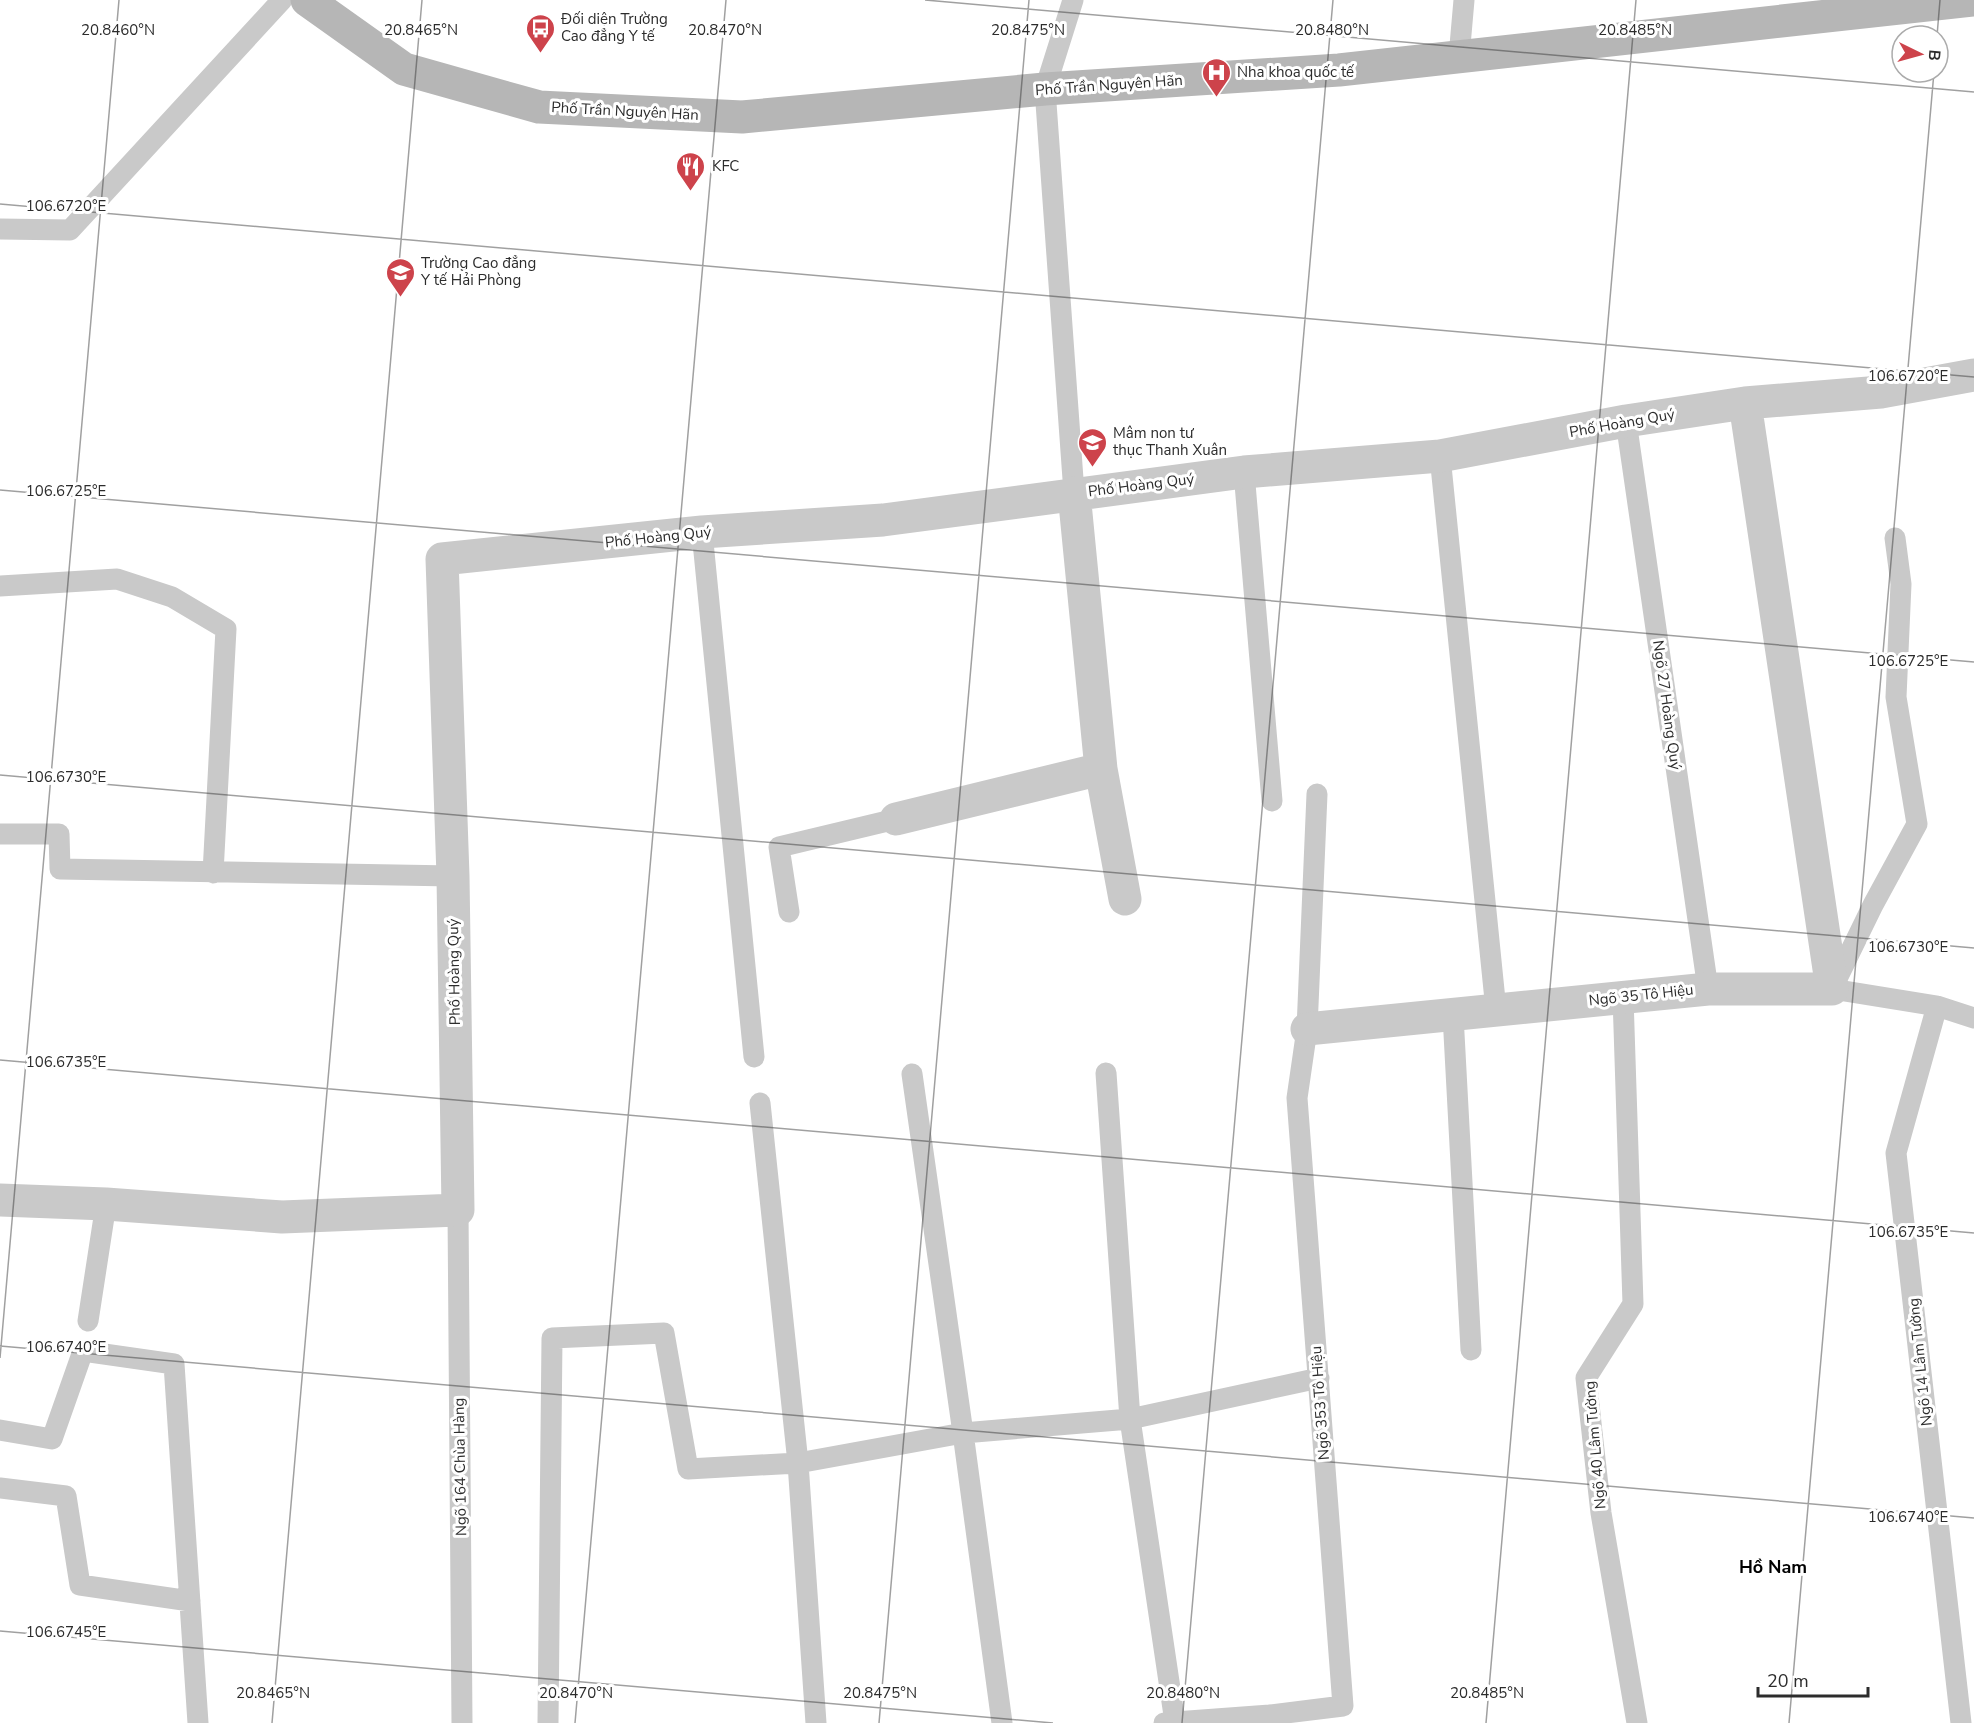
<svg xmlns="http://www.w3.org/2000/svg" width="1974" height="1723" font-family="'Nunito Sans',sans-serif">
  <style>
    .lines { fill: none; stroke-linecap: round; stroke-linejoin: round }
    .service { stroke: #c9c9c9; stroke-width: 21 }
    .minor { stroke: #c9c9c9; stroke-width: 33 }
    .secondary { stroke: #b6b6b6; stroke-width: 33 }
    .ticks { fill: none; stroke: #2c2c2c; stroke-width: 1.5; stroke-opacity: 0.45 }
    .labels { text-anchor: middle; stroke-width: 6; stroke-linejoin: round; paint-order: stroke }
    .poi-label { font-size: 15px; fill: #2c2c2c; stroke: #fff; text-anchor: start }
    .street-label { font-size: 15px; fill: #2c2c2c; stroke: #fff }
    .quarter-label { font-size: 18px; font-weight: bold; fill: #000; stroke: #fff }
    .ticks-label { font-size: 15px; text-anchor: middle; fill: #2c2c2c; stroke: #fff; stroke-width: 6; stroke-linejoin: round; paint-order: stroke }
  </style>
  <rect width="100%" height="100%" fill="#fff"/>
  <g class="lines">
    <path class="service" d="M1073,0L1045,89L1074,493
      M1459,57L1464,0
      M0,229L70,230L282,0
      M1626,421L1708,989
      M1440,456L1496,1010
      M1244,472L1272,801
      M702,532L754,1057
      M1895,538L1901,584L1896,697L1917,824L1873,905L1832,989L1937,1006L1974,1018
      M0,586L117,579L172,597L226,629L213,873
      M0,834H59L60,869L453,876
      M789,912L779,847L896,819
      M1623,997L1633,1304L1586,1378L1601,1513L1637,1723
      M1937,1006L1896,1153L1961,1723
      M1453,1015L1471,1350
      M1106,1073L1130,1419L1175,1722L1164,1723
      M912,1074L963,1433L1002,1723
      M760,1103L798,1463L963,1433L1130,1419L1319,1378
      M458,1210L462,1723
      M88,1321L106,1204
      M0,1430L52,1439L83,1351L174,1364L198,1723
      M0,1488L66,1496L80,1585L190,1601
      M1270,1715L1343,1706L1297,1098L1307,1029L1317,794
      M1175,1722L1270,1715L1271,1723
      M548,1723L552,1338L664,1333L688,1469L798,1463L816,1723"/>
    <path class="minor" d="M1074,493L1101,769L1125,899
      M896,819L1101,769
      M1307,1029L1708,989H1832L1745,403
      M0,1200L106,1204L282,1217L458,1210L453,876L442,559L702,532L883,520L1244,472L1440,456L1626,421L1745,403L1881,392L1974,375"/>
    <path class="secondary" d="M307,0L404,69L539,107L742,117L1045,89L1339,70L1972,0"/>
  </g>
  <path class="ticks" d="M925,0L1974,92M1937,36L1940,0M0,204L1974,377M0,490L1974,662M0,775L1974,948M0,1060L1974,1233M0,1346L1974,1518M0,1358L119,0M0,1631L1053,1723M272,1723L422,0M575,1723L726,0M879,1723L1029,0M1182,1723L1333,0M1486,1723L1636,0M1789,1723L1934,72"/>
  <defs>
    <symbol id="bus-pin" viewBox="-11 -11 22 30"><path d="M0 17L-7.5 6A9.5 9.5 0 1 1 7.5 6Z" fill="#cd434b" stroke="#fff"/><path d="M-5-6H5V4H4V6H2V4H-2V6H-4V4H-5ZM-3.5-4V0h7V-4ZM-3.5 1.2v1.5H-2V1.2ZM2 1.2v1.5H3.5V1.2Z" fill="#fff"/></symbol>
    <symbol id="hospital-pin" viewBox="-11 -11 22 30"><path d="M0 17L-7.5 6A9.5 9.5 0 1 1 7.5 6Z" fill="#cd434b" stroke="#fff"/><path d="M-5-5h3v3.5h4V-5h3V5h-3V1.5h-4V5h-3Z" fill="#fff"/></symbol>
    <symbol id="restaurant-pin" viewBox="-11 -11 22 30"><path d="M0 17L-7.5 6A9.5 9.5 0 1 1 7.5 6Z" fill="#cd434b" stroke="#fff"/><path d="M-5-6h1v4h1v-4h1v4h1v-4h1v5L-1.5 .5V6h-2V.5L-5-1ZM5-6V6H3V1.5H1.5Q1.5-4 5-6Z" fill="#fff"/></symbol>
    <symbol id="university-pin" viewBox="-11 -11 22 30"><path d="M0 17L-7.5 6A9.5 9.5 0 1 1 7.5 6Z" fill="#cd434b" stroke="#fff"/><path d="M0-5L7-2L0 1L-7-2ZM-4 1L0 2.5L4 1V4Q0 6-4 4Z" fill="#fff"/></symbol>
    <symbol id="school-pin" viewBox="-11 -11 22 30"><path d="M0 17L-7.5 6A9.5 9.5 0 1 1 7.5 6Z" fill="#cd434b" stroke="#fff"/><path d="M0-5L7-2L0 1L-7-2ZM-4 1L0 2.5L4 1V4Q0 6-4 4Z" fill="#fff"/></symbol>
  </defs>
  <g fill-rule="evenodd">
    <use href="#bus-pin" x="524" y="12" width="33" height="45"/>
    <use href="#hospital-pin" x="1200" y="56" width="33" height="45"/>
    <use href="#restaurant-pin" x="674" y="150" width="33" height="45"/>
    <use href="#university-pin" x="384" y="256" width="33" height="45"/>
    <use href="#school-pin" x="1076" y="426" width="33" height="45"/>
  </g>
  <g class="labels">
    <g class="poi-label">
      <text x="561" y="24">Đối diện Trường<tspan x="561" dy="17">Cao đẳng Y tế</tspan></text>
      <text x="1237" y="77">Nha khoa quốc tế</text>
      <text x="712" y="171">KFC</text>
      <text x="421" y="268">Trường Cao đẳng<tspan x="421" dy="17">Y tế Hải Phòng</tspan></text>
      <text x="1113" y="438">Mâm non tư<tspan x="1113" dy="17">thục Thanh Xuân</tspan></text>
    </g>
    <g class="street-label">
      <text transform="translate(1109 85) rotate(-4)" y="5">Phố Trần Nguyên Hãn</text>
      <text transform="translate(625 111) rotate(3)" y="5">Phố Trần Nguyên Hãn</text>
      <text transform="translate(1622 423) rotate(-10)" y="5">Phố Hoàng Quý</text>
      <text transform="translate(1141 485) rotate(-7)" y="5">Phố Hoàng Quý</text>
      <text transform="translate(658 537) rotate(-6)" y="5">Phố Hoàng Quý</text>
      <text transform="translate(1667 705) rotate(82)" y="5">Ngõ 27 Hoàng Quý</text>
      <text transform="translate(454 972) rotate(-91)" y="5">Phố Hoàng Quý</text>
      <text transform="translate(1641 995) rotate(-6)" y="5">Ngõ 35 Tô Hiệu</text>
      <text transform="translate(1920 1362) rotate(-96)" y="5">Ngõ 14 Lâm Tường</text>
      <text transform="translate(1320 1403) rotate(-94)" y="5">Ngõ 353 Tô Hiệu</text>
      <text transform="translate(1595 1445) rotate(-95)" y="5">Ngõ 40 Lâm Tường</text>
      <text transform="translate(460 1467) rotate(-91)" y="5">Ngõ 164 Chùa Hàng</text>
    </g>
    <g class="quarter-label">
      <text x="1773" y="1573">Hồ Nam</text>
    </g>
  </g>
  <g class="ticks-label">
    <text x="118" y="35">20.8460°N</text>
    <text x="421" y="35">20.8465°N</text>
    <text x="725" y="35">20.8470°N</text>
    <text x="1028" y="35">20.8475°N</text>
    <text x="1332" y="35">20.8480°N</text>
    <text x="1635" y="35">20.8485°N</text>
    <text x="66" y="211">106.6720°E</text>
    <text x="1908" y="381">106.6720°E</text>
    <text x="66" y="496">106.6725°E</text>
    <text x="1908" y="666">106.6725°E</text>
    <text x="66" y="782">106.6730°E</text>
    <text x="1908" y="952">106.6730°E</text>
    <text x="66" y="1067">106.6735°E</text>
    <text x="1908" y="1237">106.6735°E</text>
    <text x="66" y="1352">106.6740°E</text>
    <text x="1908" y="1522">106.6740°E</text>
    <text x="66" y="1637">106.6745°E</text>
    <text x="273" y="1698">20.8465°N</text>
    <text x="576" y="1698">20.8470°N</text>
    <text x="880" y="1698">20.8475°N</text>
    <text x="1183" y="1698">20.8480°N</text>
    <text x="1487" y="1698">20.8485°N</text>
  </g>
  <g transform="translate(1920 54) rotate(95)"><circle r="28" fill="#ffffff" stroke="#ababab" stroke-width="1.5"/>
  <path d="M0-4.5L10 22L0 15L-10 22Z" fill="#cd434b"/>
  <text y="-9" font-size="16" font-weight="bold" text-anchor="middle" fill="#2c2c2c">B</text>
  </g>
  <path d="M1758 1687v9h110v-9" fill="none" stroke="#2c2c2c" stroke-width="3"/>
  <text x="1767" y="1687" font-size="18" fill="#2c2c2c" stroke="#ffffff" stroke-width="4.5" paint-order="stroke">20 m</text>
</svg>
